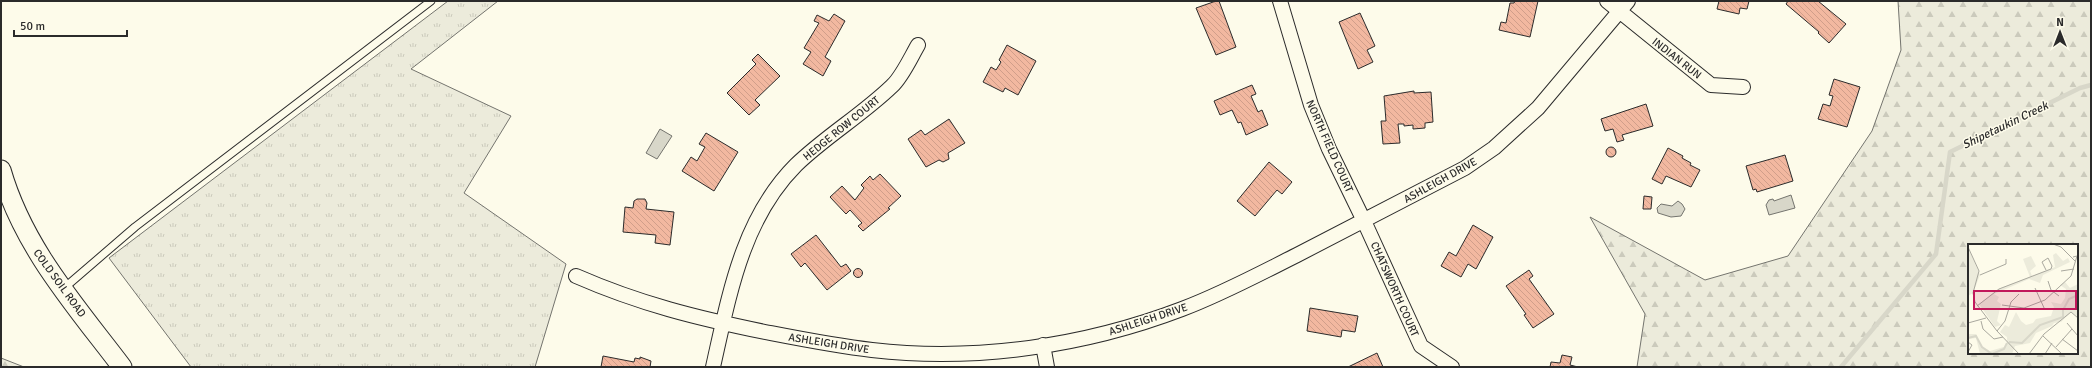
<svg xmlns="http://www.w3.org/2000/svg" width="2092" height="368" font-family="Signika,sans-serif">
  <style>
    .grass { fill: url(#grass-tufts); stroke: #74746e }
    .forest { fill: url(#forest-firs); stroke: #74746e; fill-rule: evenodd }
    .water { fill: #d8d7c9; stroke: #74746e }
    .lines { fill: none; stroke-linecap: round; stroke-linejoin: round }
    .stream { stroke: #d8d7c9; stroke-width: 4.5 }
    .building { fill: url(#building-back-hatch); stroke: #2b2b2b }
    .lane-casing { stroke: #2b2b2b; stroke-width: 9 }
    .street-casing { stroke: #2b2b2b; stroke-width: 16 }
    .secondary-casing { stroke: #2b2b2b; stroke-width: 21 }
    .lane { stroke: #fdfbea; stroke-width: 7 }
    .street { stroke: #fdfbea; stroke-width: 14 }
    .secondary { stroke: #fdfbea; stroke-width: 19 }
    .labels { text-anchor: middle; stroke-width: 3; stroke-linejoin: round; paint-order: stroke }
    .street-label { font-size: 11px; fill: #2b2b2b; stroke: #fdfbea }
    .water-label { font-size: 12px; font-style: italic; fill: #2b2b2b; stroke: #fdfbea }
    .inset-river { fill: none; stroke: #d8d7c9; stroke-width: 2 }
    .inset-road { fill: none; stroke: #a9a89e; stroke-width: 1 }
    .view { fill: #c2185b; fill-opacity: 0.15; stroke: #c2185b; stroke-width: 2 }
    .inset-edge { fill: none; stroke: #2b2b2b; stroke-width: 2 }
  </style>
  <defs>
    <pattern id="grass-tufts" width="24" height="20" patternUnits="userSpaceOnUse"><rect width="24" height="20" fill="#ecebdb"/><path d="M3 7l-1-3M5 7V3M7 7l1-3M15 17l-1-3M17 17v-4M19 17l1-3" fill="none" stroke="#cbcabc"/></pattern>
    <pattern id="forest-firs" width="22" height="20" patternUnits="userSpaceOnUse"><rect width="22" height="20" fill="#ecebdb"/><path d="M5 1l3.5 6h-7zM16 11l3.5 6h-7z" fill="#cbcabc"/></pattern>
    <pattern id="building-back-hatch" width="6" height="6" patternUnits="userSpaceOnUse"><rect width="6" height="6" fill="#f2b8a0"/><path d="M-1 5l2 2M0 0l6 6M5-1l2 2" fill="none" stroke="#d09e8a"/></pattern>
  </defs>
  <rect width="100%" height="100%" fill="#fdfbea"/>
  <path class="grass" d="M448,1H498L411,69L511,116L464,193L566,264L535,367H191L109,258Z"/>
  <path class="forest" d="M1898,1H2091V367H1637L1645,314L1590,217L1705,280L1788,256L1872,131L1901,50ZM1969,245H2077V353H1969Z
    M1,358L24,367H1Z"/>
  <path class="water" d="M660,129L672,136L657,159L646,153Z
    M1791,195L1795,208L1769,215L1766,205L1769,200L1773,199L1774,201Z
    M1678,201L1682,204L1685,209L1681,216L1671,217L1658,213L1657,208L1661,204L1672,206Z"/>
  <g class="lines">
    <path class="stream" d="M1841,367L1936,254L1950,152L2080,88L2091,85"/>
  </g>
  <path class="building" d="M1216,1H1219L1236,47L1216,55L1196,8Z
    M1515,1H1538L1530,37L1499,30L1501,22L1506,23L1510,3H1514Z
    M1719,1H1749L1747,9L1740,8L1739,14L1717,9Z
    M1788,1H1818L1846,24L1829,43L1818,33L1819,32L1786,4Z
    M1360,13L1375,46L1367,50L1373,62L1358,69L1339,22Z
    M834,14L845,21L825,57L831,61L823,76L803,64L811,52L804,48L819,23L814,21L817,15L829,21Z
    M1007,45L1036,61L1018,95L1005,88L1003,92L983,82L991,67L996,70L1001,62L999,60Z
    M758,54L780,76L755,100L760,105L749,115L727,93L756,64L752,60Z
    M1834,79L1860,87L1847,127L1818,119L1823,104L1830,106L1833,96L1829,95Z
    M1252,85L1256,94L1251,96L1258,112L1262,110L1268,125L1246,135L1241,122L1238,123L1232,110L1220,115L1214,101Z
    M1414,91V93L1431,92L1433,122L1425,123V128L1413,129V125L1404,126V124H1398L1400,143L1383,144L1381,121H1386L1384,96Z
    M1646,104L1653,126L1622,135L1624,140L1617,142L1613,129L1605,131L1601,119Z
    M949,119L965,143L948,153L949,159L943,162L939,160L926,167L908,139L921,130L925,135Z
    M706,133L738,152L714,191L682,171L691,157L697,161L705,147L699,144Z
    M1606 152a5 5 0 1 1 10 0a5 5 0 1 1-10 0Z
    M1668,148L1683,156L1682,158L1691,163L1690,165L1700,170L1691,187L1666,176L1662,184L1652,179Z
    M1785,155L1793,181L1757,192L1756,189L1753,190L1746,166Z
    M1269,162L1292,182L1282,194L1277,190L1255,216L1237,201Z
    M880,174L901,196L888,208L890,209L863,231L858,226L862,223L850,210L846,214L830,197L842,186L855,200L864,188L861,185L870,176L873,180Z
    M1644,196L1652,197L1651,209H1643Z
    M637,199H645L647,203L646,209L674,212L670,245L655,243L656,235L623,232L625,207L633,208L634,201Z
    M1473,225L1493,237L1476,269L1468,264L1461,277L1441,266L1449,252L1456,256Z
    M816,235L841,267L846,264L851,271L827,290L805,263L801,267L791,254Z
    M853.5 273a4.5 4.5 0 1 1 9 0a4.5 4.5 0 1 1-9 0Z
    M1529,270L1533,276L1529,279L1554,314L1533,328L1524,315L1526,314L1506,286Z
    M1310,308L1358,316L1355,332L1342,330L1341,337L1307,331Z
    M1377,353L1383,367H1348Z
    M1562,355L1572,357L1570,365L1578,367H1550L1551,362L1560,363Z
    M603,356L634,362L635,358L640,359V357L651,361L650,367H601Z"/>
  <g class="lines">
    <defs>
      <path id="lane" d="M63,289L135,227L431,1"/>
      <path id="street" d="M1280,1L1311,105L1329,149L1364,221L1421,346L1452,367
        M1607,1L1711,85L1743,87
        M576,276C640,304 697,318 765,332C801,339 836,346 872,350C976,362 1085,346 1182,309C1222,294 1259,274 1297,255C1353,226 1409,197 1465,168L1494,148L1538,108L1628,1
        M1043,345L1047,367
        M713,367C729,296 742,219 796,165C826,136 862,115 892,86C902,77 911,57 918,45"/>
      <path id="secondary" d="M1,170C23,247 75,305 122,367"/>
    </defs>
    <use href="#lane" class="lane-casing"/>
    <use href="#street" class="street-casing"/>
    <use href="#secondary" class="secondary-casing"/>
    <use href="#lane" class="lane"/>
    <use href="#street" class="street"/>
    <use href="#secondary" class="secondary"/>
  </g>
  <g class="labels">
    <g class="street-label">
      <text transform="translate(1677 58) rotate(38)" y="4">INDIAN RUN</text>
      <text transform="translate(841 128) rotate(-39)" y="4">HEDGE ROW COURT</text>
      <text transform="translate(1330 146) rotate(66)" y="4">NORTH FIELD COURT</text>
      <text transform="translate(1440 180) rotate(-29)" y="4">ASHLEIGH DRIVE</text>
      <text transform="translate(60 283) rotate(54)" y="4">COLD SOIL ROAD</text>
      <text transform="translate(1395 289) rotate(66)" y="4">CHATSWORTH COURT</text>
      <text transform="translate(1148 319) rotate(-18)" y="4">ASHLEIGH DRIVE</text>
      <text transform="translate(829 343) rotate(9)" y="4">ASHLEIGH DRIVE</text>
    </g>
    <g class="water-label">
      <text transform="translate(2005 125) rotate(-26)" y="4">Shipetaukin Creek</text>
    </g>
  </g>
  <g transform="translate(1968 244)">
    <rect width="110" height="110" fill="#fdfbea"/>
    <path d="M88,9L95,17L100,14L102,18L75,31L72,39L61,35L26,50L31,53L29,57L33,60L29,77L33,81L27,83L11,60L30,45L62,33L55,15L63,12L68,22L62,27L64,32L87,23L85,11Z" fill="#ecebdb"/>
    <path d="M97,38L102,44L110,40L109,72L103,68L93,78L86,79L84,82L68,89L62,99L47,102L44,110H12L8,94L0,95V90H8L13,102L22,107L39,102V93L32,88L37,81L41,83L48,68L53,77L58,81L65,79L68,75L83,72L86,63L83,58L93,60L97,54L98,45L92,41Z" fill="#ecebdb"/>
    <path d="M0,3L12,31L5,49L0,52Z" fill="#ecebdb"/>
    <path class="inset-river" d="M0,94L8,92L14,103L24,110L36,105L39,99M41,98L54,99L72,81L95,73V66L101,55L110,51"/>
    <path class="inset-road" d="M85,0L93,3L107,17M0,3L11,27L5,49L7,58L29,87L51,110M93,27L106,25M12,31L38,20V15M80,37L83,46L91,52M67,44L77,66M34,61L56,64L77,56L103,32L109,12L105,13M9,62L31,45L83,25L84,22L80,14L74,18L78,26M13,77L15,85L26,95L35,93M0,79L18,74M99,79L110,92M29,87L37,77L43,58L51,50M75,92L94,110M94,95L110,107M0,98L4,101L0,108M88,103L104,85M61,110L76,90L103,68L110,74M77,110L84,99"/>
    <path class="view" d="M6,47H108V65H6Z"/>
    <rect width="110" height="110" class="inset-edge"/>
  </g>
  <rect width="2092" height="368" fill="none" stroke="#2b2b2b" stroke-width="4"/>
  <g transform="translate(2060 32)" stroke="#fdfbea" stroke-width="3" paint-order="stroke">
  <path d="M0-3L7 15L0 10L-7 15Z" fill="#2b2b2b"/>
  <text y="-6" font-size="11" font-weight="bold" text-anchor="middle" fill="#2b2b2b">N</text>
  </g>
  <path d="M14 30v6h113v-6" fill="none" stroke="#2b2b2b" stroke-width="2"/>
  <text x="20" y="30" font-size="12" fill="#2b2b2b" stroke="#fdfbea" stroke-width="3" paint-order="stroke">50 m</text>
</svg>
